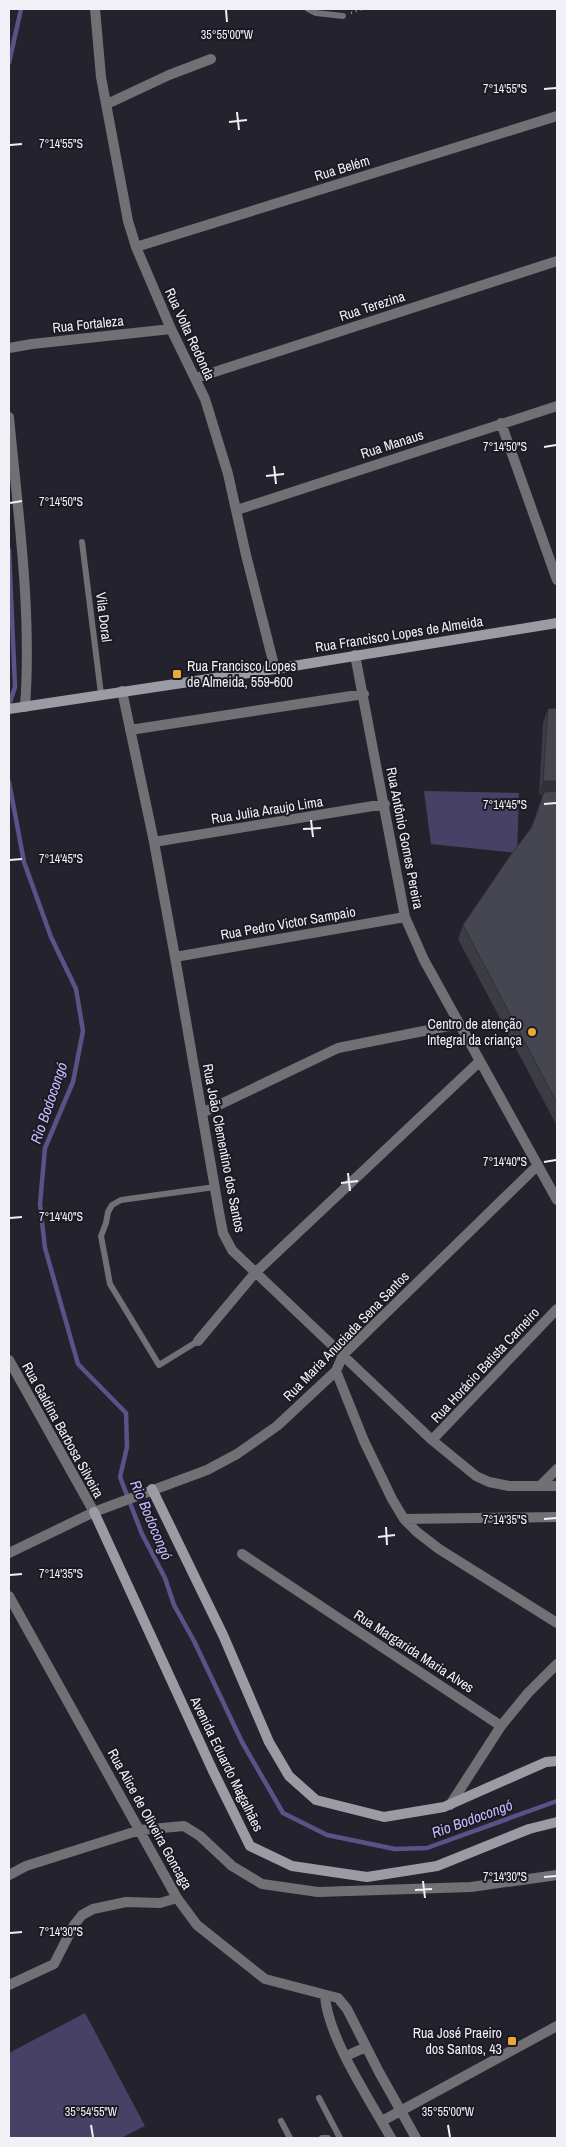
<svg xmlns="http://www.w3.org/2000/svg" width="566" height="2147" font-family="'Archivo Narrow',sans-serif">
  <style>
    .green { fill: #474265 }
    .lines { fill: none; stroke-linecap: round; stroke-linejoin: round }
    .stream { stroke: #5b5388; stroke-width: 4.5 }
    .path { stroke: #919198; stroke-width: 2.5; stroke-dasharray: 1 4; stroke-linecap: butt }
    .lane { stroke: #707075; stroke-width: 6 }
    .street { stroke: #707075; stroke-width: 10 }
    .secondary { stroke: #9c9ba3; stroke-width: 10 }
    .wall { fill: #3c3c45 }
    .shaded-wall { fill: #313138 }
    .building { fill: #464650; stroke: #313138 }
    .ticks { fill: none; stroke: #f0f0f6; stroke-width: 2 }
    .poi-dot { fill: #e8ab37; stroke: #1b1a23; stroke-width: 2 }
    .labels { text-anchor: middle; stroke-width: 4; stroke-linejoin: round; paint-order: stroke }
    .street-label { font-size: 14px; fill: #f0f0f6; stroke: #1b1a23 }
    .poi-label { font-size: 14px; fill: #f0f0f6; stroke: #1b1a23; text-anchor: end }
    .water-label { font-size: 15px; font-style: italic; fill: #c4bcff; stroke: #1b1a23 }
    .ticks-label { font-size: 12px; text-anchor: middle; fill: #f0f0f6; stroke: #1b1a23; stroke-width: 4; stroke-linejoin: round; paint-order: stroke }
  </style>
  <rect width="100%" height="100%" fill="#24232d"/>
  <path class="green" d="M424,791L519,793L517,853L431,844Z
    M85,2013L145,2126L121,2138H9V2053Z"/>
  <g class="lines">
    <path class="stream" d="M9,63L21,9
      M9,550L15,687L9,705
      M9,782L24,862L51,937L76,989L83,1031L73,1082L45,1148L40,1204L45,1248L78,1364L126,1413L127,1447L120,1477L142,1534L165,1578L174,1605L194,1641L242,1742L283,1813L327,1835L395,1849L427,1848L557,1801"/>
    <path class="path" d="M351,13L362,9"/>
    <path class="lane" d="M308,9L316,13L343,16
      M82,542L101,694
      M198,1341L159,1365L110,1284L101,1236L106,1223L108,1212L112,1205L121,1200L215,1187
      M319,2098L340,2138
      M281,2121L290,2138
      M322,2138H328"/>
    <path class="street" d="M95,9L101,77L128,221L136,247L171,329L205,399L228,474L246,555L275,669
      M107,104L169,75L211,59
      M136,247L557,116
      M9,348L32,344L171,329
      M196,378L557,261
      M9,417C18,513 32,611 25,707
      M501,423L557,580
      M237,510L557,406
      M355,655L405,917L424,960L557,1200
      M122,691L154,842L175,957L219,1212L223,1233L232,1250L432,1440L476,1476L489,1482L509,1486H557
      M130,730L364,694
      M154,842L385,804
      M175,957L405,917
      M202,1113L338,1048L459,1024
      M198,1341L255,1273L480,1061
      M9,1360L94,1512
      M336,1371L364,1441L392,1499L404,1519L417,1532L439,1549L557,1623
      M432,1440L557,1309
      M540,1486L557,1469
      M404,1519L557,1517
      M9,1553L94,1512L207,1470L237,1454L277,1426L336,1371L343,1355L538,1165
      M242,1554L501,1726L528,1693L557,1664
      M9,1596L177,1898L197,1925L265,1979L338,1998L347,2009L379,2072L416,2138
      M450,1805L501,1726
      M9,1875L26,1866L140,1830L184,1826L200,1836L232,1866L262,1884L318,1892L471,1887L557,1875
      M9,1985L54,1964L74,1925L82,1915L93,1909L126,1902L160,1903L177,1898
      M325,1996C328,2038 370,2100 391,2138
      M346,2056L366,2047
      M382,2121L557,2026"/>
    <path class="secondary" d="M9,709L275,669L557,623
      M152,1489L223,1635L269,1742L289,1776L316,1800L384,1817L444,1807L546,1762L557,1761
      M94,1512L213,1771L250,1846L292,1866L367,1877L437,1866L529,1829L557,1822"/>
  </g>
  <path class="wall" d="M557,708V1126L458,939L463,925L531,828L543,795H539L543,723L548,709Z"/>
  <path class="shaded-wall" d="M543,781H557V794L539,795Z"/>
  <path class="building" d="M557,708V781H543L548,709Z
    M557,791V1103L463,925L510,856L532,827L544,792Z"/>
  <path class="ticks" d="M226,10L227,22M544,89L556,88M237,112L239,130M229,122L247,120M10,145L22,144M544,447L556,445M274,466L276,484M266,476L284,474M10,503L22,501M544,804L556,803M311,820L313,837M303,829L321,828M10,860L22,859M544,1162L556,1160M348,1173L350,1191M341,1183L358,1181M10,1218L22,1217M544,1519L556,1518M386,1527L387,1545M378,1537L395,1535M10,1575L22,1574M544,1877L556,1876M423,1881L425,1898M415,1890L432,1889M10,1933L22,1932M91,2125L93,2137M448,2125L450,2137"/>
  <g class="poi-dot">
    <rect x="172" y="669" width="10" height="10" rx="2.5"/>
    <circle cx="532" cy="1032" r="5"/>
    <rect x="507" y="2036" width="10" height="10" rx="2.5"/>
  </g>
  <g class="labels">
    <g class="street-label">
      <text transform="translate(342 168) rotate(-17)" y="5">Rua Belém</text>
      <text transform="translate(372 306) rotate(-18)" y="5">Rua Terezina</text>
      <text transform="translate(88 324) rotate(-6)" y="5">Rua Fortaleza</text>
      <text transform="translate(190 334) rotate(65)" y="5">Rua Volta Redonda</text>
      <text transform="translate(392 444) rotate(-18)" y="5">Rua Manaus</text>
      <text transform="translate(104 617) rotate(83)" y="5">Vila Doral</text>
      <text transform="translate(399 634) rotate(-9)" y="5">Rua Francisco Lopes de Almeida</text>
      <text transform="translate(267 810) rotate(-9)" y="5">Rua Julia Araujo Lima</text>
      <text transform="translate(405 838) rotate(79)" y="5">Rua Antônio Gomes Pereira</text>
      <text transform="translate(288 923) rotate(-10)" y="5">Rua Pedro Victor Sampaio</text>
      <text transform="translate(224 1148) rotate(79)" y="5">Rua João Clementino dos Santos</text>
      <text transform="translate(346 1336) rotate(-46)" y="5">Rua Maria Anuciada Sena Santos</text>
      <text transform="translate(485 1365) rotate(-47)" y="5">Rua Horácio Batista Carneiro</text>
      <text transform="translate(63 1430) rotate(61)" y="5">Rua Galdina Barbosa Silveira</text>
      <text transform="translate(414 1651) rotate(33)" y="5">Rua Margarida Maria Alves</text>
      <text transform="translate(227 1764) rotate(64)" y="5">Avenida Eduardo Magalhães</text>
      <text transform="translate(150 1819) rotate(61)" y="5">Rua Alice de Oliveira Goncaga</text>
    </g>
    <g class="poi-label">
      <text x="187" y="671" text-anchor="start">Rua Francisco Lopes<tspan x="187" dy="16">de Almeida, 559-600</tspan></text>
      <text x="522" y="1029">Centro de atenção<tspan x="522" dy="16">Integral da criança</tspan></text>
      <text x="502" y="2038">Rua José Praeiro<tspan x="502" dy="16">dos Santos, 43</tspan></text>
    </g>
    <g class="water-label">
      <text transform="translate(49 1103) rotate(-71)" y="5">Rio Bodocongó</text>
      <text transform="translate(151 1520) rotate(67)" y="5">Rio Bodocongó</text>
      <text transform="translate(472 1819) rotate(-20)" y="5">Rio Bodocongó</text>
    </g>
  </g>
  <g class="ticks-label">
    <text x="227" y="39">35°55'00"W</text>
    <text x="505" y="93">7°14'55"S</text>
    <text x="61" y="148">7°14'55"S</text>
    <text x="505" y="451">7°14'50"S</text>
    <text x="61" y="506">7°14'50"S</text>
    <text x="505" y="809">7°14'45"S</text>
    <text x="61" y="863">7°14'45"S</text>
    <text x="505" y="1166">7°14'40"S</text>
    <text x="61" y="1221">7°14'40"S</text>
    <text x="505" y="1524">7°14'35"S</text>
    <text x="61" y="1578">7°14'35"S</text>
    <text x="505" y="1881">7°14'30"S</text>
    <text x="61" y="1936">7°14'30"S</text>
    <text x="91" y="2116">35°54'55"W</text>
    <text x="448" y="2116">35°55'00"W</text>
  </g>
  <rect width="566" height="2147" fill="none" stroke="#f0f0f6" stroke-width="20"/>
</svg>
